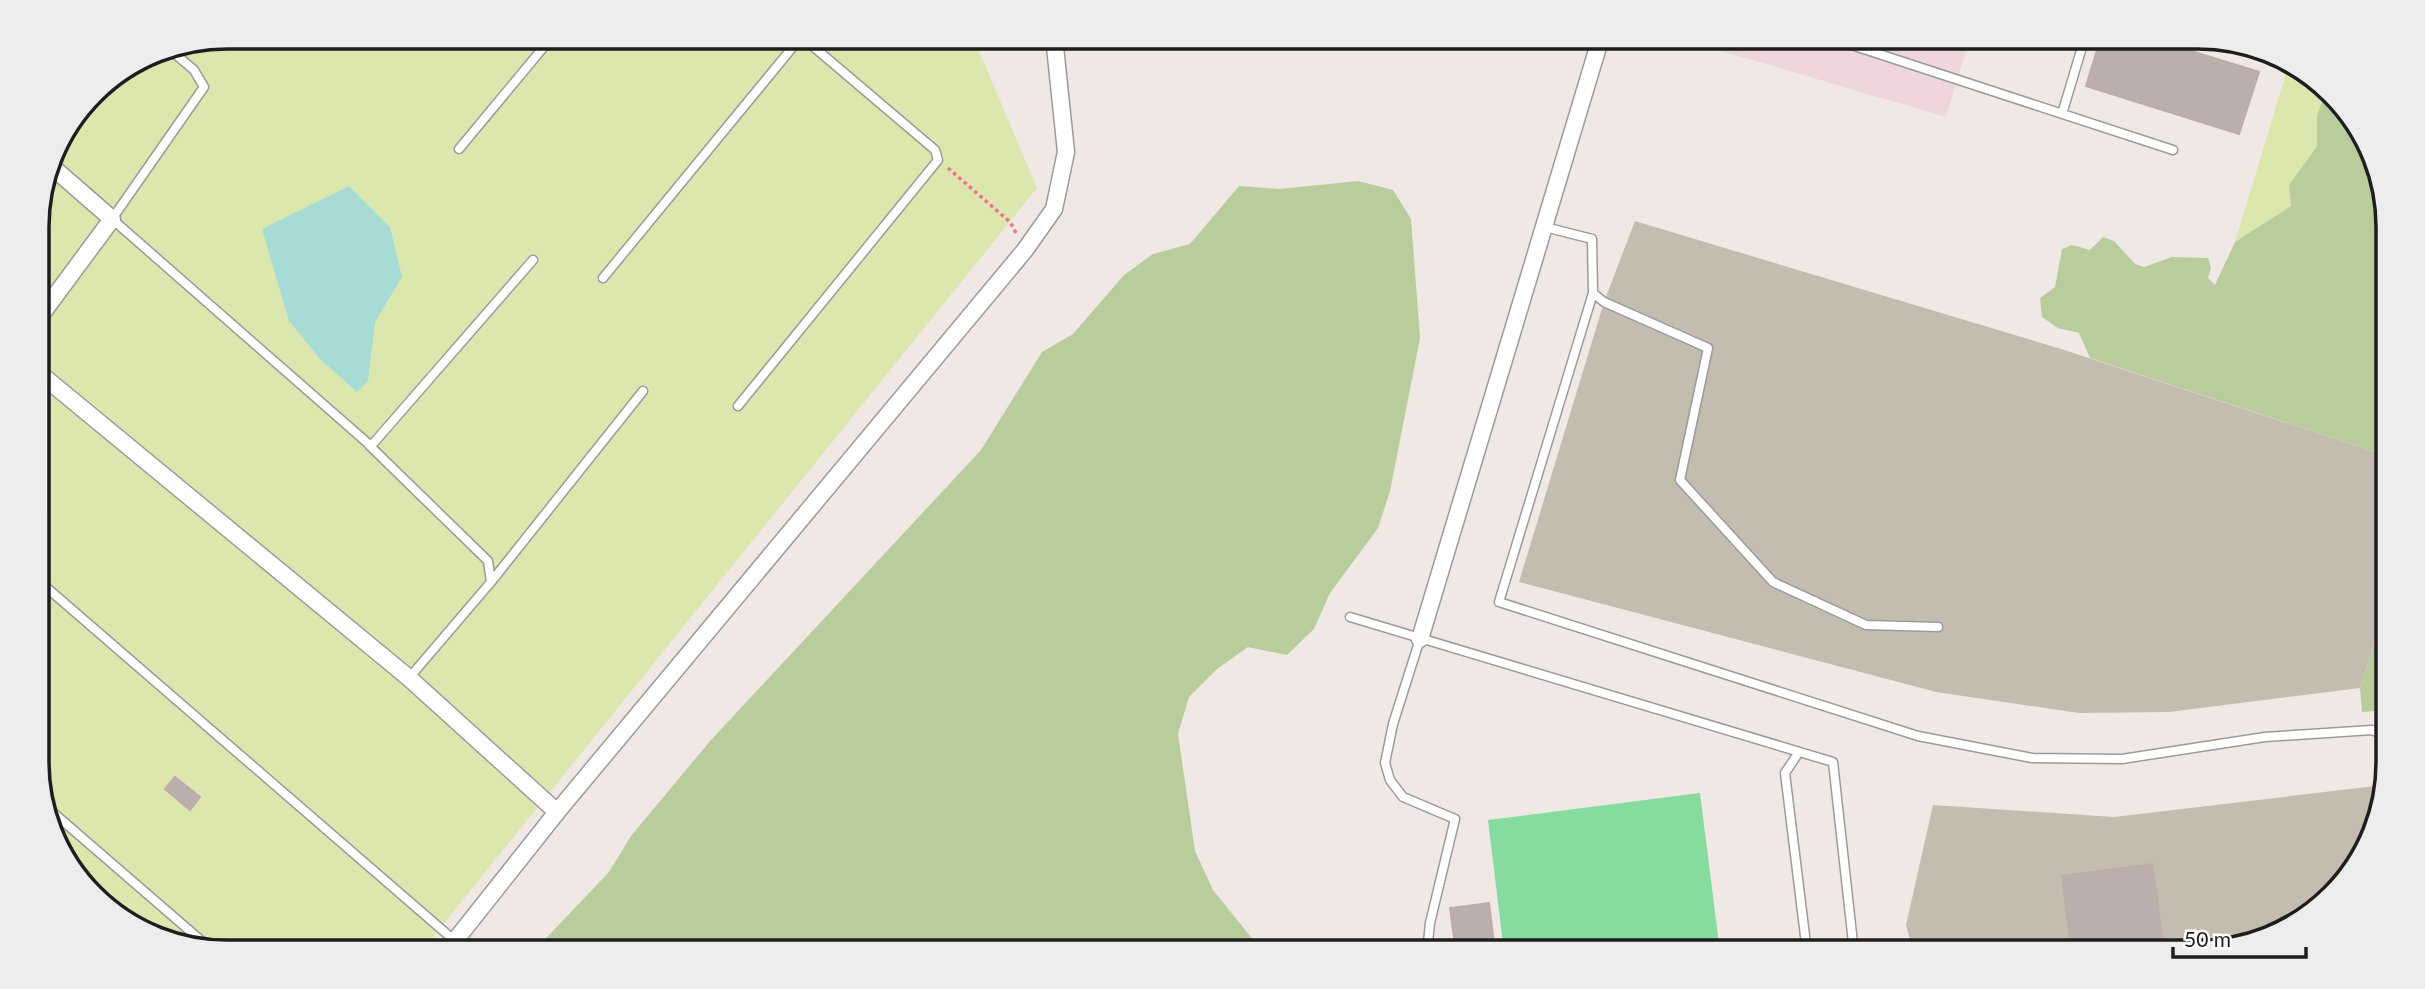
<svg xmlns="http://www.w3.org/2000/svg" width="2425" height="989" font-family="Lato,sans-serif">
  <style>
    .commercial { fill: #efd5dc }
    .construction { fill: #c3bdb0 }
    .grass { fill: #dce7ad }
    .forest { fill: #b9cc9b }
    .pitch { fill: #86db9f }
    .water { fill: #a7dbd6 }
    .building { fill: #bbafae; stroke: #c0aba8; stroke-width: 2 }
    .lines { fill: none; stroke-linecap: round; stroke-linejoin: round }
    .lane-casing { stroke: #9b9b9b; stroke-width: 11 }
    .street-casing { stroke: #9b9b9b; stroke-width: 19 }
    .path { stroke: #f4718c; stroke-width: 3.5; stroke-dasharray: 3.5 3.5; stroke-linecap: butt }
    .lane { stroke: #fff; stroke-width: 8 }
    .street { stroke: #fff; stroke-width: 16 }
    .rim { fill: none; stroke: #1e1e1e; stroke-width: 3.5 }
  </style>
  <rect width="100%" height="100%" fill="#efe8e5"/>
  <path class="commercial" d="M1707,37H1970L1946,117L1705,46Z"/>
  <path class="construction" d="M1635,221L2058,348L2387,456L2388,602L2360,688L2169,712L2079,713L1936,692L1519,582L1604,302Z
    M2384,785L2378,823L2313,913L2210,952H1913L1906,925L1933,805L2114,817Z"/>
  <path class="grass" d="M227,37H973L1037,188L421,952H227L166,942L84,887L40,799L37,214L56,143L101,84L155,51Z
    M2288,67L2325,94L2317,115V146L2289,185L2291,206L2235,242Z"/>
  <path class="forest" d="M2325,94L2349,111L2387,202V456L2090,358L2079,333L2058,328L2042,317L2040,298L2055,287L2062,249L2072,245L2090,250L2103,237L2114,241L2135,264L2144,267L2172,257L2208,258L2211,268L2208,278L2215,285L2235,242L2291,206L2289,185L2317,146V115Z
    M1358,181L1393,190L1411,219L1420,338L1390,491L1378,528L1330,593L1314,629L1287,655L1248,647L1217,669L1189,697L1178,734L1195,851L1213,890L1263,952H533L609,872L631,836L711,740L981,450L1042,352L1073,334L1124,275L1153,254L1190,244L1239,186L1280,189Z
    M2388,602V710L2362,712L2360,688Z"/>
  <path class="pitch" d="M1700,793L1720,952H1504L1488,820Z"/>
  <path class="water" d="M349,186L390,227L402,277L375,322L368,381L357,392L320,359L289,321L262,229Z"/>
  <path class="building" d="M2101,37H2146L2259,72L2239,134L2086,86Z
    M175,777L200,797L190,810L165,789Z
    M2152,864L2164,952H2072L2062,876Z
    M1489,903L1495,952H1456L1450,908Z"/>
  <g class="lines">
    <defs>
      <path id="lane" d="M1827,37L2173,150
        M168,48L194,70L204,87L112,219L371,446L533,260
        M2062,114L2085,37
        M459,149L552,37
        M1545,227L1592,239L1593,293L1604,302L1708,348L1680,480L1773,582L1866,625L1938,627
        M603,278L801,37
        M1593,293L1499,602L1918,736L2032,758L2122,759L2265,737L2372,730L2388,737
        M738,406L938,160L935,150L802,37
        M369,445L488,561L491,582L643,391
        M39,581L455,941
        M1350,617L1833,762L1854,952
        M1420,639L1393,724L1385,763L1390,780L1403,797L1455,819L1430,923L1427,952
        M409,678L491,582
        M1799,752L1785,773L1807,952
        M42,803L212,950"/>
      <path id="street" d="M38,319L112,219L50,165
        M38,372L409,678L557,812
        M1420,639L1601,37
        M446,952L557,812L1025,250L1054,209L1066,152L1054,37"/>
    </defs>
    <use href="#lane" class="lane-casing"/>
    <use href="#street" class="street-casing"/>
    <path class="path" d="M948,168L1010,222L1017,235"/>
    <use href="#lane" class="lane"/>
    <use href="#street" class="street"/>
  </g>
  <path d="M0 0H2425V989H0ZM227 49H2198A178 178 0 0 1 2376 227V762A178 178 0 0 1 2198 940H227A178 178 0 0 1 49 762V227A178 178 0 0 1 227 49Z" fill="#ededed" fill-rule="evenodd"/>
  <path class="rim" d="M227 49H2198A178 178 0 0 1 2376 227V762A178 178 0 0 1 2198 940H227A178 178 0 0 1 49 762V227A178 178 0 0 1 227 49Z"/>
  <path d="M2173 947v10h133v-10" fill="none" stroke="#1e1e1e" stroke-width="3.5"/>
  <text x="2184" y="947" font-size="21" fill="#1e1e1e" stroke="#ffffff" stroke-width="5" paint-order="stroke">50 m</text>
</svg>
